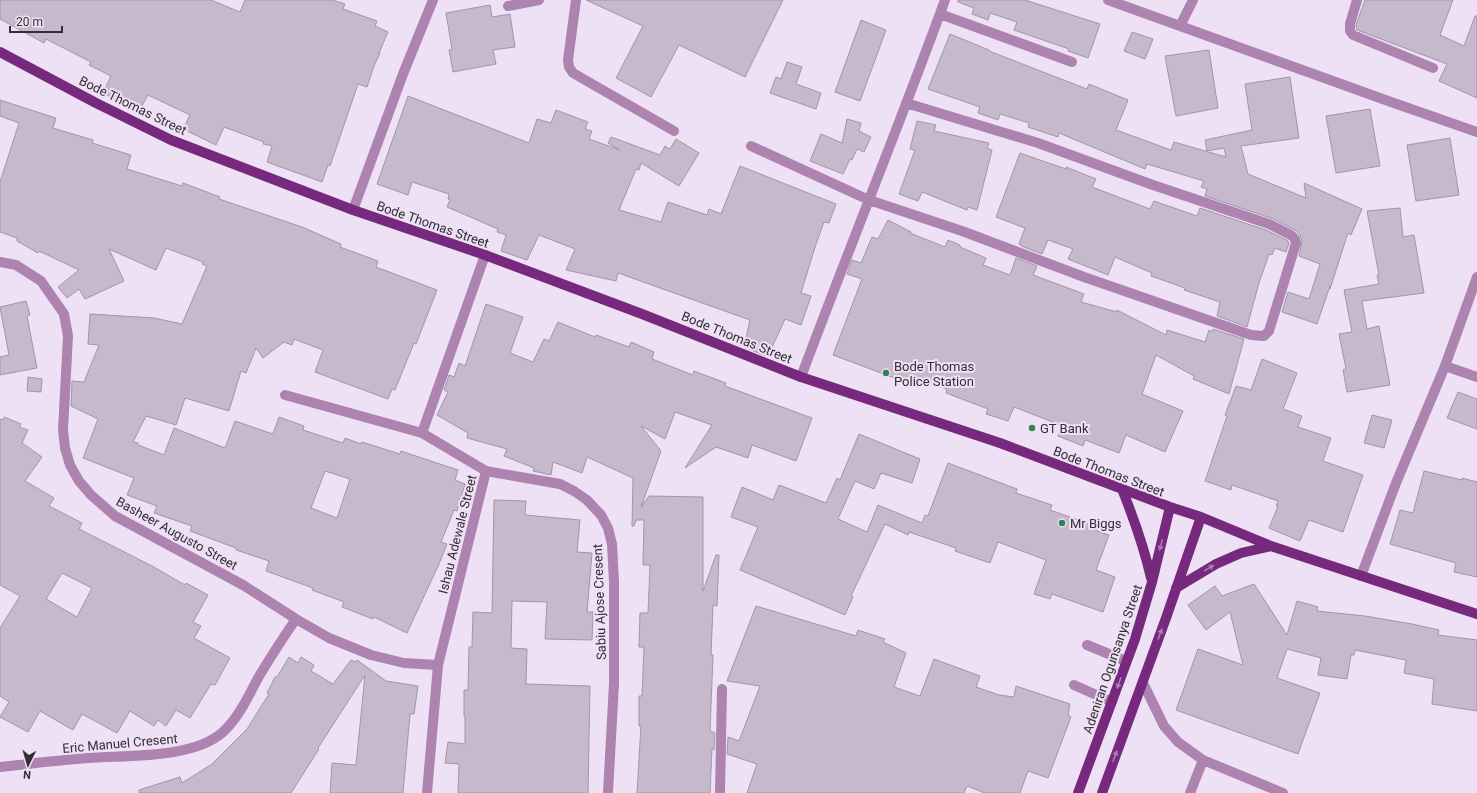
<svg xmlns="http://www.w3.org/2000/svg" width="1477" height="793" font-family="Roboto,sans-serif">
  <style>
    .building { fill: #c7b9cc; stroke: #a295a7; fill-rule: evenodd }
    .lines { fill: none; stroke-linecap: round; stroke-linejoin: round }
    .minor { stroke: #ad83af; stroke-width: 10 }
    .major { stroke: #77297d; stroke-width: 10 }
    .oneway { fill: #ad7cb3 }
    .poi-dot { fill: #328253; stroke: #efe1f5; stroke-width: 1.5 }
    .labels { text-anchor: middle; stroke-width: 4; stroke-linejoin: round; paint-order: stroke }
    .street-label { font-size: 13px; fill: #332d35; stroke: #efe1f5 }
    .poi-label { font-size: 13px; fill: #332d35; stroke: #efe1f5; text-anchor: start }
  </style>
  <rect width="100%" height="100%" fill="#efe1f5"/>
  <path class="building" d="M0,0H211L240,12L245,0H332L345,4L343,9L377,21L375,26L388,32L379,53H380L374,66L367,87L358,84L330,166L328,165L322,182L267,162L272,146L263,144L264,142L224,127L216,145L183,129L190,115L148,95L139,111L103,93L111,76L89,65L91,62L46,39L44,43L0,19Z
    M586,0H783L745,77L679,45L651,97L616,78L643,26Z
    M958,0H1025L1100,24L1088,58L1068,51L1069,49L1014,30L1017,22L990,13L988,20L972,14L974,8L958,2Z
    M1365,0H1453L1440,35L1464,46L1475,16H1477V98L1439,81L1447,64L1357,30L1356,25Z
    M490,5L492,17L510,14L515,47L493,50L496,64L453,72L449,50L452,49L446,13Z
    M861,20L886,30L860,101L835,92Z
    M1132,32L1153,39L1145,59L1124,51Z
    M950,34L989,50V51L1087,89L1089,84L1128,100L1116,130L1171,150L1174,142L1226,157L1224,148L1207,151L1205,140L1252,130L1245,84L1290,77L1299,138L1241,146L1248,174L1306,198L1304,183L1362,209L1351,235L1348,233L1330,289V286L1317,324L1282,312L1288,292L1309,299L1320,264L1299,256L1302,241L1300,235L1295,230L1271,218L1205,196L1207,189L1201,187L1204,181L1147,164L1145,169L1059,133L1058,137L1028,127L1029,123L1000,114L998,120L978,113L980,107L928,89Z
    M1209,50L1218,108L1176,116L1165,56Z
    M787,62L802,67L796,84L821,93L816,109L770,93L776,77L781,79Z
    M408,96L529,143L537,119L551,123L556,110L588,122L585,129L592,131L589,139L620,150L608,143L611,137L660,155L665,146L670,149L676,139L699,153L679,186L641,163L639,170L636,169L619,210L661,222L668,202L707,215L709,209L721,214L740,166L836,204L829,223L824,222L816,244L801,293L811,296L801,325L785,319L768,356L761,354L744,347L750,320L618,273L616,281L566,270L575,249L539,235L527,260L501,251L506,235L497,232L498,229L447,207L450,200L448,199L449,194L412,182L408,195L377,184Z
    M0,100L56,118L53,128L93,140L92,143L131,155L127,169L182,186L183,183L220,197L219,199L302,227L341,244L340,247L378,261L376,267L437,290L416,344L414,343L395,390L392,389L388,399L315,372L323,350L294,339L292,345L284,342L263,358L256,348L246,373L241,371L229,411L185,398L176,425L146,416L133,442L138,443V445L164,455L174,428L225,448L235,421L273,434L279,417L304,426L303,430L343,443L345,438L361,444L362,442L400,454L401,451L458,470L455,480L465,484L457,511L454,510L441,542L447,544L439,564L407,633L374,617L373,619L342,607L344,602L312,590L313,588L266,571L269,561L236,550V548L190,531L192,526L154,513L157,506L127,495L134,478L83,458L98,419L71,406L72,381L84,382L99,345L88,344L90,314L154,318L182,324L207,266L202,264L203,262L166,248L156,270L109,249L124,281L85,299L79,289L67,298L58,287L79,270L39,251L38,253L17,241V238L0,232V182L19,123L0,116ZM325,471L350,479L337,518L311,508Z
    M1370,109L1380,166L1336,173L1326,116Z
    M847,119L861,123L859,131L871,137L864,152L857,149L852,160L850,159L843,174L810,161L821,134L842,143Z
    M917,121L936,125L934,131L989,143L987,148L992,150L977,210L968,207L967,210L922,192L918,201L899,194L915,150L910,149Z
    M1450,138L1459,195L1416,201L1407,145Z
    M1020,153L1066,169V167L1096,179L1092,187L1150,209L1154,201L1197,216L1200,208L1266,230L1287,240L1289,243L1286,252L1275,248L1272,255L1269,254L1259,283L1247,327L1217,316L1220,302L1184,290L1185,288L1151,276L1152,273L1115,257L1108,275L1068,259L1073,249L1048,240L1042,254L1021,246V245L1019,244L1025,228L996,217Z
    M1400,208L1403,237L1414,235L1424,293L1362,301L1367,329L1379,326L1390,385L1347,392L1343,370L1346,369L1339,334L1352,332L1344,290L1379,284L1377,275H1379L1367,211Z
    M888,220L911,232L910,233L945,247L948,240L960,245V247L986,258L983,265L1010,275L1016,258L1037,266L1033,275L1084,294L1081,302L1117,312V310L1166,335L1167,330L1205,342L1209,330L1212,332L1213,329L1244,339L1229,394L1193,379L1194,376L1156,355L1142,394L1183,411L1165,452L1126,435L1119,453L1085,440L1083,446L1058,436L1063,426L1014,407L1008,421L986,414L988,409L946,393L947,389L908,376L905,382L833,355L862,279L847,274L852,260L861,263L872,237L878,239Z
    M26,301L30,315L27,316L37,368L0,375V357L9,355L0,307Z
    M486,304L523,317L510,353L533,362L544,339L549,341L558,322L595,337L596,335L629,347L631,342L654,352L652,359L693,375L694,371L726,383L725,386L812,418L796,461L752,445L748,458L716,447L685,468L712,425L675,412L665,439L641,426L661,451L641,507L649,496L703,497V591L716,555H719L717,606L713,605L711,655H713L710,731L715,733L714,750L712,749L710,793H637L641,726H639V696H642L644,647H639L640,613H648L650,565H643L644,520H636L634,526H632L633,478L587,457L582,473L553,462L551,475L533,471L534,468L504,456L507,449L467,438L468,433L437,415L448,392L444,390L449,375L454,377L459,363L465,366Z
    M1262,359L1297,373L1283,409L1302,416L1298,427L1331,438L1323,461L1363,475L1343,532L1309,520L1300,541L1269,528L1278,506H1276L1278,501L1232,485L1231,490L1205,481L1227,416L1225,415L1236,386L1251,390Z
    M28,377L42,379L41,392L27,391Z
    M1458,392L1477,399V429L1447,418Z
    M1372,415L1392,420L1384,448L1364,443Z
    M4,417L21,424L19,427L28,430L22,443L42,457L25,481L54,498L49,506L82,523L79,529L152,566L185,585L186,583L208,595L193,622L201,626L194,638L230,658L215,685L211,684L190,718L176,710L166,726L158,720L154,726L130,711L117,733L82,714L73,730L40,711L28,732L0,717L9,702L0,696V628L20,596L0,585V419L3,420ZM62,573L92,588L77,617L46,599Z
    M859,434L920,459L912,483L881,473L874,489L855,481L838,519L867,532L878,505L922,523L925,515L928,516L948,463L1017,489L1016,493L1052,505L1050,510L1098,527L1097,531L1109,535L1096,570L1115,577L1103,612L1052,594L1050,599L1034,594L1046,560L998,542L990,563L955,551L956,548L909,532L908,535L885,524L851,596L853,597L845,615L740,570L758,527L731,517L742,487L773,500L779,485L826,503L837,478L840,480Z
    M1424,471L1462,480V478L1477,482V577L1454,572L1456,563L1390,544L1400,510L1413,513Z
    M494,500L526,501L525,515L580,520L577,552L592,553L587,612H593L592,640L545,639L547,602L512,601L511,648L527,649L526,684L590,686L588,793H458L459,764L445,763L448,742L465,744V716H464V690H468L469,647H472L473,612L492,613Z
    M1254,584L1287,635L1297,601L1318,607L1317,611L1365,616L1412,624L1439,630L1438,635L1477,640V711L1432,704L1434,679L1404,673L1406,660L1355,650L1354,655H1351L1347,679L1318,675L1321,658L1287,649L1277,678L1320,693L1298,754L1176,710L1198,649L1243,665L1230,612L1206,630L1188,605L1215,586L1222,596Z
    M756,606L856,636L858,630L885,639L883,642L906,653L894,687L920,696L934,659L980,676L976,687L999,695L1014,697L1016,686L1070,704L1068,715L1071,717L1048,778L1028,771L1020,793H985L967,786L964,793H747L757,764L727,754L728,737L739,741L760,686L727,681Z
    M289,657L298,663L301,657L314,665L311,671L333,684L351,660L355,662L357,660L386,681L418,686L414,714H410L403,793H330L332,763L356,765L365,675L318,748L319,749L291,793H139V790L180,777L182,783L212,764L247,729L269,694L267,693L275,677H277Z"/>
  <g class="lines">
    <path class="minor" d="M576,0L568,60L569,67L573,73L674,131
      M1108,0L1391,102L1477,132
      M1357,0L1350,24V31L1353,35L1433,68
      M508,6L539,0
      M940,14L1072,62
      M1180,26L1193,0
      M751,146L869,200L962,231L1084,277L1251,335L1264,336L1269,331L1296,243L1295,239L1291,235L1269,224L1153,185L1038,143L906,103
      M353,210L403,74L433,0
      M0,262L16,265L41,281L64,314L68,336L63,430L65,448L70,465L79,481L91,495L115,516L243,585L296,619L329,638L371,655L404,663L438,665
      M1445,366L1477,377
      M801,377C848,251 899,126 945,0
      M285,395L422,433
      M486,471L560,484L574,491L587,500L601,515L608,528L612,544L614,582V683L608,793
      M1361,576L1396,483L1445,366L1477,277
      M1087,645L1126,661
      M1143,683L1164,726L1178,742L1203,760L1190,793
      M1074,685L1112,702
      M1203,760L1283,793
      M0,767C29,764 59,760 88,758C127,755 193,759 223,732C239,717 248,697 258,678C270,658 282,639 296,619
      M427,793L438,665L486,471L422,433L485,255
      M720,793L722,689"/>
    <path class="major" d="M0,52L96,103L171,140L353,210L485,255L642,314L801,377L1000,443L1170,507L1201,517L1271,546L1477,614
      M1122,489C1134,519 1144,547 1151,578
      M1176,588L1216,564L1241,553L1271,546
      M1078,793L1135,639L1152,582L1170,507
      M1102,793L1166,618L1201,517"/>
  </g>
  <defs><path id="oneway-solid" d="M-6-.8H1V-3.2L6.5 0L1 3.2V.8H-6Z"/></defs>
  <g class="oneway">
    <use href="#oneway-solid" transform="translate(1161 545) rotate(104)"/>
    <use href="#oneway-solid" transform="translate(1209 568) rotate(-31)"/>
    <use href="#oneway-solid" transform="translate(1160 634) rotate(-70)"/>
    <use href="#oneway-solid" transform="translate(1119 683) rotate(109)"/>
    <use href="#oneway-solid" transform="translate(1115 756) rotate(-70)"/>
  </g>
  <g class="poi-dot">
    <circle cx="886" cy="373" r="4"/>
    <circle cx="1032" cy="428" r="4"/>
    <circle cx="1062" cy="523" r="4"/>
  </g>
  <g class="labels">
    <g class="street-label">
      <text transform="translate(133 105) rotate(26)" y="5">Bode Thomas Street</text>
      <text transform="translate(433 224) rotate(19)" y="5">Bode Thomas Street</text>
      <text transform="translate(737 337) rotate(22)" y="5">Bode Thomas Street</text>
      <text transform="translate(1109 471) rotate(21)" y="5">Bode Thomas Street</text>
      <text transform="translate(177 533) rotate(29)" y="5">Basheer Augusto Street</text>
      <text transform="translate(457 534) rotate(-76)" y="5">Ishau Adewale Street</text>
      <text transform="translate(599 602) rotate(-92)" y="5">Sabiu Ajose Cresent</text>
      <text transform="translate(1112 659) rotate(-71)" y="5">Adeniran Ogunsanya Street</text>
      <text transform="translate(120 743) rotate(-5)" y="5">Eric Manuel Cresent</text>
    </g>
    <g class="poi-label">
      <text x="894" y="371">Bode Thomas<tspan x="894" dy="15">Police Station</tspan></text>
      <text x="1040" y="433">GT Bank</text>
      <text x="1070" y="528">Mr Biggs</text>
    </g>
  </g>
  <g transform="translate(28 765) rotate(185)" stroke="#efe1f5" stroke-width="3" paint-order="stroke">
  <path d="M0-3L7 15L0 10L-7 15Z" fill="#332d35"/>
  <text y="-6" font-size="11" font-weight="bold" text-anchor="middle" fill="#332d35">N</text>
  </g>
  <path d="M10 26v6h52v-6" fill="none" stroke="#332d35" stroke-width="2"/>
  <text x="16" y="26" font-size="12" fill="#332d35" stroke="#efe1f5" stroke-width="3" paint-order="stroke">20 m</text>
</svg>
